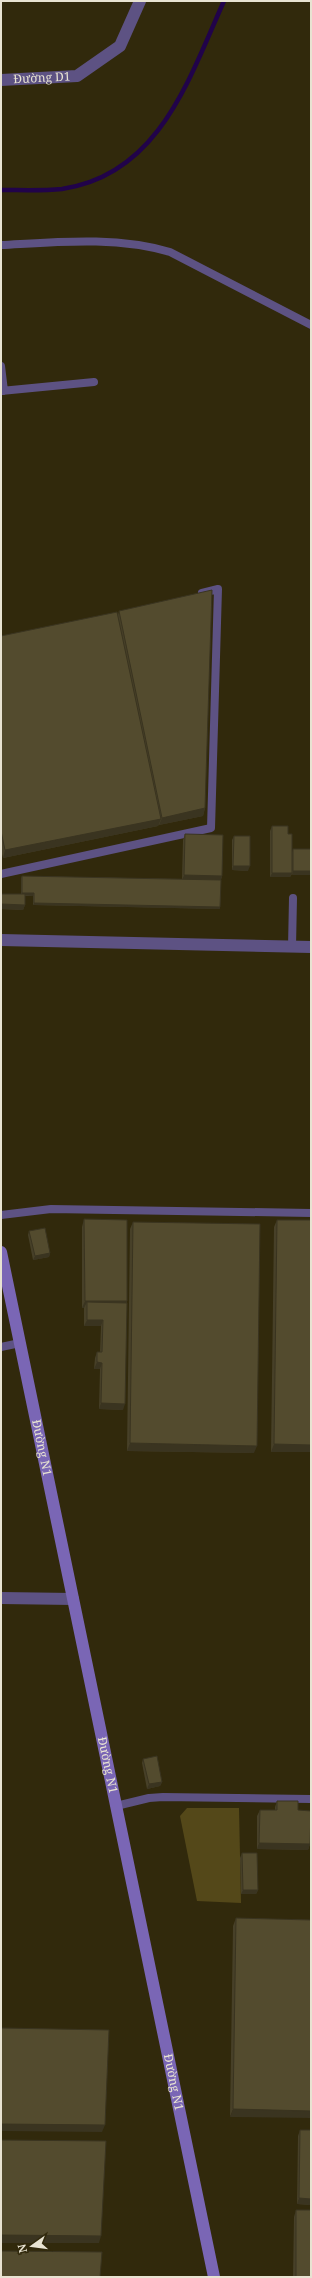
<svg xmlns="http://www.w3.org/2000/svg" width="312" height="2278" font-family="'Noto Serif',serif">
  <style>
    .pitch { fill: #544819 }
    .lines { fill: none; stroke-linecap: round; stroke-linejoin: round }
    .stream { stroke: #21034a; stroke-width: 4.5 }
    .lane { stroke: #5d5283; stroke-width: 8 }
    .street { stroke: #5d5283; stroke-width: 12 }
    .secondary { stroke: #7a66b5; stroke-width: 12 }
    .wall { fill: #474028 }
    .shaded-wall { fill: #3a3420 }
    .building { fill: #534b2e; stroke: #3a3420 }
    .labels { text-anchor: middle; stroke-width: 4; stroke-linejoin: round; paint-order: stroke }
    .street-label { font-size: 12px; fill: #e8e3d2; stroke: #31290c }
  </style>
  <rect width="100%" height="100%" fill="#31290c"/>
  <path class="pitch" d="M187,1808H239L241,1903L197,1901L180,1816Z"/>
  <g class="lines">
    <path class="stream" d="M1,190C21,190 42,191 62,189C159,175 189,79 224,1"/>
    <path class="lane" d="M1,245C57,242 116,236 170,252L311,325
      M1,366L4,391
      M1,391L94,382
      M1,874L211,828L218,589L202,593
      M292,947L293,898
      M1,1215L51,1209L311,1213
      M1,1347L20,1343
      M116,1806L149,1798L163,1797L311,1799"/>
    <g class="street">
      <path id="s1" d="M1,80L77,76L120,46L140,1"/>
      <path d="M1,940L311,947"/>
      <path d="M1,1598L73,1599"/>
    </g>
    <path class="secondary" id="s2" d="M1,1252L214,2277"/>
  </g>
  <path class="wall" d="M119,611L205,808L203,816L159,825V824L158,826L3,858L1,850V636L118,615Z
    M272,826L288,834L292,852L293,849H311L292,875V874L290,877H270V831Z
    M185,834L222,876L221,880L220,907V909L33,905V896H25V905L23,910L1,909V894H21V878L22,876L182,879L183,840Z
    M234,836L248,871L232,870V840Z
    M84,1219L127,1301L123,1410L99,1409L100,1369H94L95,1358L97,1352H100L101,1326H84V1308H82V1227Z
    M277,1220H311V1452H271L274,1227Z
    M133,1222L254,1453L127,1451L130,1229Z
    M29,1231L50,1253L49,1257L33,1260L28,1235Z
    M143,1759L162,1782L160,1786L147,1789L142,1763Z
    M277,1801L298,1810L310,1844L308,1850L257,1849V1816L260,1810H275V1807Z
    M242,1853L258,1890L256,1894H241L240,1858Z
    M236,1918L311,1920L230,2117L233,1926Z
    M300,2130H311V2205L297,2204L298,2136Z
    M296,2210L311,2277H293L294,2217Z"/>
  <path class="shaded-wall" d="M205,808L203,816L159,825L162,818Z
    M161,819L158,826L3,858L5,850Z
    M233,866H250L248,871L232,870Z
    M293,871H311V875H292Z
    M272,873H292L290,877H270Z
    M184,875L222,876L220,882L182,881Z
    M22,893H34L33,896L21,895Z
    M34,903L220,907V909L33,905Z
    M1,904L25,905L23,910L1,909Z
    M50,1253L49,1257L33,1260L35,1256Z
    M85,1301H127L125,1309L87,1302L84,1308H82Z
    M87,1320H103L101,1326H84Z
    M97,1362L102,1363L100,1369H94Z
    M101,1403L125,1404L123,1410L99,1409Z
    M130,1443L257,1446L254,1453L127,1451Z
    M274,1444L311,1445V1452H271Z
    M162,1782L160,1786L147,1789L149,1784Z
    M259,1843L310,1844L308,1850L257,1849Z
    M243,1890H258L256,1894H241Z
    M233,2109L311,2111V2118L230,2117Z
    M1,2124L105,2125L102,2132L1,2131Z
    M299,2198L311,2199V2205L297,2204Z
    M1,2235L101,2236L99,2243H1Z"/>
  <path class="building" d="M212,590L205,808L162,818L119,611Z
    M117,612L161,819L5,850L1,831V636Z
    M272,826H288V834H292V873H272Z
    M185,834L223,835L222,876L184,875Z
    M234,836H250V866H233Z
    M293,849H311V871H293Z
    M22,876L221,880L220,907L34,903V893H22Z
    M1,894H25V905L1,904Z
    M84,1219L127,1220V1301H85Z
    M277,1220H311V1445L274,1444Z
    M133,1222L260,1224L257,1446L130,1443Z
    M45,1228L50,1253L35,1256L29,1231Z
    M87,1302L127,1303L125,1404L101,1403L102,1363L97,1362V1352H102L103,1320H87Z
    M157,1756L162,1782L149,1784L143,1759Z
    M277,1801H298V1810L311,1811L310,1844L259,1843L260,1810H277Z
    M242,1853H257L258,1890H243Z
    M236,1918L311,1920V2111L233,2109Z
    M1,2028L109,2030L105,2125L1,2124Z
    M300,2130H311V2199L299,2198Z
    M1,2140L106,2141L101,2236L1,2235Z
    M296,2210H311V2277H296Z
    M1,2251L102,2252L100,2277H1Z"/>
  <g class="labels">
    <g class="street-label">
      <text dy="4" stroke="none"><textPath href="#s1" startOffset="41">Đường D1</textPath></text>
      <text dy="4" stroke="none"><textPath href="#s2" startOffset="200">Đường N1</textPath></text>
      <text dy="4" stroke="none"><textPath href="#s2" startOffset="524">Đường N1</textPath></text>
      <text dy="4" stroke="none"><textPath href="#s2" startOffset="848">Đường N1</textPath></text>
    </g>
  </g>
  <rect width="312" height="2278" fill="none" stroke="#e8e3d2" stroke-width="4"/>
  <g transform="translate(32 2246) rotate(256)" stroke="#31290c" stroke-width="3" paint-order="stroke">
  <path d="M0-3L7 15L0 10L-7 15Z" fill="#e8e3d2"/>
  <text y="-6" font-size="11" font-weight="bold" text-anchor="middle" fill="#e8e3d2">N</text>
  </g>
</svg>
